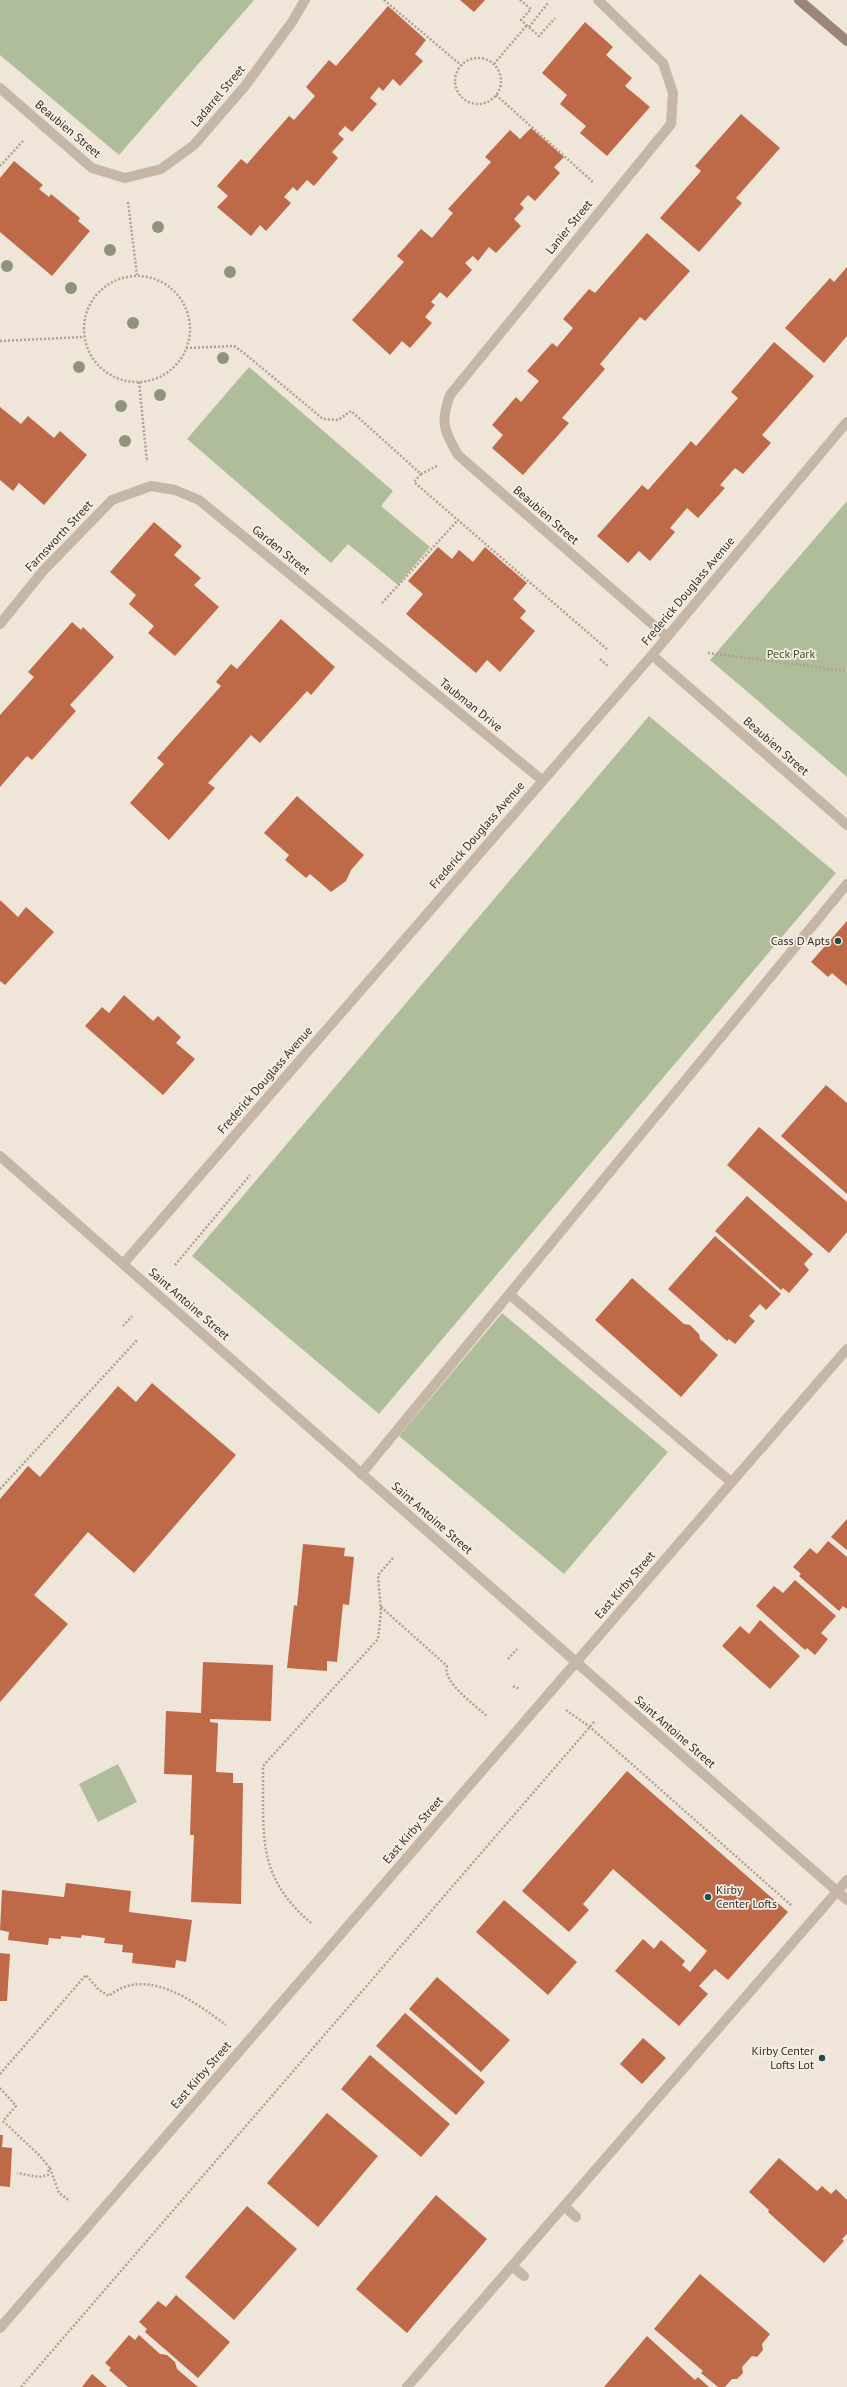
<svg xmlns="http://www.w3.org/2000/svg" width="847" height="2387" font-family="'PT Sans',sans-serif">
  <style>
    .green { fill: #b0bd9a }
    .building { fill: #be6948 }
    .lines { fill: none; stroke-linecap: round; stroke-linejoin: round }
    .path { stroke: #b2a090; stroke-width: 2.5; stroke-dasharray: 2 2; stroke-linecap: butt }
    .lane { stroke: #c6b6a6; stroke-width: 10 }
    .street { stroke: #c6b6a6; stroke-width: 10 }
    .secondary { stroke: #9a8578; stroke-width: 10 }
    .tree { fill: #8f937a }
    .poi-dot { fill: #1f4c51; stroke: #f7f0e5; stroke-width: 1.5 }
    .labels { text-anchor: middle; stroke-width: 3.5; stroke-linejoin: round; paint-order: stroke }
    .street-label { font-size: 12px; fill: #332b26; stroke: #f7f0e5 }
    .park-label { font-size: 12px; fill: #414f2c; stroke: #f7f0e5 }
    .poi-label { font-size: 12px; fill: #332b26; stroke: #f7f0e5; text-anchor: end }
  </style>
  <rect width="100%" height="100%" fill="#efe6d9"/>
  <path class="green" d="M0,0H254L119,155L0,55Z
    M249,367L393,491L381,506L430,547L398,585L348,544L331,563L187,439Z
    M847,501V777L710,660Z
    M649,716L836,873L379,1414L192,1256Z
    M502,1313L668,1452L564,1574L399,1436Z
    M118,1764L137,1802L98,1822L79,1784Z"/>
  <path class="building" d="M460,0H485L474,12Z
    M388,6L426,40L415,54L423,61L400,86L393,79L383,91L379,87L370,98L377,104L352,132L345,126L338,134L344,139L332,152L338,158L314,186L307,180L297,191L293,187L284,197L291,203L266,231L260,225L251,236L217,207L228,196L217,186L241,159L247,164L289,116L294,120L315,96L306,87L329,60L336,66Z
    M585,22L613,47L606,55L632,78L625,86L650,107L607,156L580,133L586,126L560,104L567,95L542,73Z
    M741,114L780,148L736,198L742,203L699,252L660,218L701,171L695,166Z
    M531,128L564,157L554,167L560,173L535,201L528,195L520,204L524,208L514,219L521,226L496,253L489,247L478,261L473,256L465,263L472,270L447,298L440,292L431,302L435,305L425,317L432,323L410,348L402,341L390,355L352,320L404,262L397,256L421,229L432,238L453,213L448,209L491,162L485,157L510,130L520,139Z
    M14,161L43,185L39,189L49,197L51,194L80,218L78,221L90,231L52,276L0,232V178Z
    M647,233L690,271L645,321L640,317L600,364L605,369L562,418L569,423L523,475L492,448L503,435L492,425L516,397L521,402L539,381L527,371L552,343L557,347L573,328L563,319L589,289L595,293Z
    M847,267V336L824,363L785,328L830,278L834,282Z
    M774,342L814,376L762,435L771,443L743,474L735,468L720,485L725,488L698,518L687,508L670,528L675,532L650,561L639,551L628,563L597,536L642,485L648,490L691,441L696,446L738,398L731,392Z
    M0,407L21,424L28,416L54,438L60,431L87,455L44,505L19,483L13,491L0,480Z
    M154,522L182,546L174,555L201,578L194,585L219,607L175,656L148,633L154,626L129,604L136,595L110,572Z
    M438,547L452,559L459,550L473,562L485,547L527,583L513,599L526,611L520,618L535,631L500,672L487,660L476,673L406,614L423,594L408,581Z
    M281,619L335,667L311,695L307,691L260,743L251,735L208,783L215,788L169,840L130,803L164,764L157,758L221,686L216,682L231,664L237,669Z
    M72,622L81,630L83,627L114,657L70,705L76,711L32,760L27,756L0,787V715L34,677L28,672Z
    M297,796L364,855L351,870L346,881L331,892L310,874L306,878L285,860L289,855L264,833Z
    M0,900L18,917L26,907L54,932L5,985L0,981Z
    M847,921V986L832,973L828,977L811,962Z
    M124,995L153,1021L158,1016L181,1037L176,1043L195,1059L163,1095L85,1026L102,1007L109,1013Z
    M826,1085L847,1103V1194L781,1136Z
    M759,1127L847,1202V1232L829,1253L727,1165Z
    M747,1196L813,1254L804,1264L809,1270L789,1293L783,1288L781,1290L715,1231Z
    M715,1236L781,1294L766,1310L760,1304L749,1316L755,1321L735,1344L729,1339L727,1341L668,1289Z
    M632,1278L684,1324L690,1325L699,1334L700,1339L718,1355L681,1397L595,1320Z
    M152,1383L236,1455L134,1573L88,1532L34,1595L68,1624L0,1702V1499L28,1466L40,1477L118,1386L136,1402Z
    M847,1519V1550L831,1537Z
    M828,1541L847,1557V1609L843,1606L839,1611L799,1576L801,1574L793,1567L810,1548L817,1554Z
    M303,1544L345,1548L344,1556L354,1557L349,1605L343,1604L337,1662L327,1661V1671L287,1668L294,1605L297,1606Z
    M795,1580L836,1616L821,1633L828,1639L815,1655L807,1648L805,1650L756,1606L774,1586L783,1593Z
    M760,1620L800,1656L770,1689L722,1646L740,1626L749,1634Z
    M203,1662L273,1665L271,1721L210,1719V1722L218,1723L216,1772L233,1773V1783H243L241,1904L191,1902L194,1835H190L192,1775L164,1774L166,1711L201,1713Z
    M627,1771L788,1912L728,1980L715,1969L699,1986L708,1994L679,2026L615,1971L643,1939L654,1949L661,1940L685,1961L682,1965L690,1972L707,1951L613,1869L583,1904L589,1910L569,1932L522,1891Z
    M66,1883L131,1891L129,1912L192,1920L186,1962L176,1960L175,1968L132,1963L133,1953L122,1952L123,1945L104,1943L105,1938L82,1935L81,1938L61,1936V1939L49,1938L48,1945L8,1940L9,1932L0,1930L2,1890L64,1897Z
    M504,1900L577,1962L548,1995L476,1932Z
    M0,1953L10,1954L7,2001H0Z
    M437,1977L510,2040L481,2072L409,2009Z
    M405,2013L485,2082L456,2115L376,2046Z
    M643,2038L666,2058L642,2084L620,2064Z
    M370,2055L450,2124L421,2157L341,2089Z
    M327,2113L378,2156L318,2227L267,2183Z
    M0,2135H3L2,2147L12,2148L10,2187L0,2186Z
    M779,2158L817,2191L822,2186L831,2194L836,2189L847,2200V2234L842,2239L844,2241L824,2263L768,2212L769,2210L749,2192Z
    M436,2195L487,2239L407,2333L356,2289Z
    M247,2206L297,2249L234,2320L185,2277Z
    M700,2274L770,2334L762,2344L763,2350L757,2357L752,2356L742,2367L743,2373L737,2379H732L725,2387H718L701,2373L703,2371L654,2329Z
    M176,2295L230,2342L198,2378L145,2332L147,2329L139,2322L158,2301L166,2307Z
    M129,2335L135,2340L139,2335L160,2354L167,2355L175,2362L177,2369L198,2387H128L109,2370L111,2368L105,2363Z
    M647,2336L695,2380L698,2377L709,2387H604Z
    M92,2374L107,2387H82Z"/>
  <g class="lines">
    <path class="path" d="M384,0L462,66
      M520,0L531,9L521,20L539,36L555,18
      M529,27L548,3
      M455 81a23 23 0 1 1 46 0a23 23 0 1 1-46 0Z
      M494,64L527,25
      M496,95L593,182
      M0,166L23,141
      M128,202L137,275
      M84 329a53 53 0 1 1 106 0a53 53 0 1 1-106 0Z
      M0,341L84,337
      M186,348L234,346L244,353L323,419L338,420L351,411L421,474L437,466
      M139,382L147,462
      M421,474L414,482L608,650
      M382,603L458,520
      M708,653L847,671
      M600,659L609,667
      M175,1265L250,1175
      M123,1326L132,1316
      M0,1489L138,1339
      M381,1607L447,1666C442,1682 476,1706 487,1716
      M508,1659L517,1649
      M513,1686L520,1689
      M566,1710L590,1727L792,1906
      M311,1923C255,1875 264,1834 263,1766L378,1639L381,1612L378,1575L393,1558
      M0,2074L86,1975L99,1990L109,1996C146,1965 195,2002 226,2025
      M0,2088L16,2106L3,2121L40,2156L49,2167L48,2175L39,2177L17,2173
      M50,2168L59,2193L70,2201
      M21,2387L595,1721"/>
    <path class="lane" d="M509,1294L731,1482
      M361,1474L847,884
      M564,2206L576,2217
      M512,2266L524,2276
      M407,2387L847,1880"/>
    <path class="street" d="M598,0L663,63L673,93L671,124L450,395C440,423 444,430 458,455L666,636
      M0,88L92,168L125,178L161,169L194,145L245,86L292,22L305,0
      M0,624L43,571L112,500L151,486L175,490L199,500L542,780
      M652,655L847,825
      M0,1156L847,1900
      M123,1264L652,655L847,422
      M0,2328L847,1349"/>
    <path class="secondary" d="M799,0L847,41"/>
  </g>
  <g class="tree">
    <circle cx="158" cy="227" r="6"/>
    <circle cx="110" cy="250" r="6"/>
    <circle cx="7" cy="266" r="6"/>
    <circle cx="230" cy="272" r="6"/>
    <circle cx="71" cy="288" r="6"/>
    <circle cx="133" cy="323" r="6"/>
    <circle cx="223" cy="358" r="6"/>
    <circle cx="79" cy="367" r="6"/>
    <circle cx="160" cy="395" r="6"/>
    <circle cx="121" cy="406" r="6"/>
    <circle cx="125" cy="441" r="6"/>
  </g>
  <g class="poi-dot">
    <circle cx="838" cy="941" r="4"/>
    <circle cx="708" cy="1897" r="4"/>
    <circle cx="822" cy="2058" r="4"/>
  </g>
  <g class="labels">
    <g class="street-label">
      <text transform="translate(218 96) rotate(-50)" y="4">Ladarrel Street</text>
      <text transform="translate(68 129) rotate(40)" y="4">Beaubien Street</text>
      <text transform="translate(569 227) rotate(-51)" y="4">Lanier Street</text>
      <text transform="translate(546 515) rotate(41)" y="4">Beaubien Street</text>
      <text transform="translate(59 536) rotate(-47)" y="4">Farnsworth Street</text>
      <text transform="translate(281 550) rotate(39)" y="4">Garden Street</text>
      <text transform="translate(688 591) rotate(-50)" y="4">Frederick Douglass Avenue</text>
      <text transform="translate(471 705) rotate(39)" y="4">Taubman Drive</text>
      <text transform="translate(776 746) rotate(41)" y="4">Beaubien Street</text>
      <text transform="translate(477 835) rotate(-49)" y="4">Frederick Douglass Avenue</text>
      <text transform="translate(265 1080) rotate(-49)" y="4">Frederick Douglass Avenue</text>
      <text transform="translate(189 1304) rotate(41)" y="4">Saint Antoine Street</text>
      <text transform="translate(432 1518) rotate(41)" y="4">Saint Antoine Street</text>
      <text transform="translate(625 1585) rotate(-49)" y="4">East Kirby Street</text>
      <text transform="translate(675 1732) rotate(41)" y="4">Saint Antoine Street</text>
      <text transform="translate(413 1830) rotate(-49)" y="4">East Kirby Street</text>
      <text transform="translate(201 2075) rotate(-49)" y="4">East Kirby Street</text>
    </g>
    <g class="park-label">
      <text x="791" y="658">Peck Park</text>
    </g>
    <g class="poi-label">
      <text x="830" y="945">Cass D Apts</text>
      <text x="716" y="1894" text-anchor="start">Kirby<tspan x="716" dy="14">Center Lofts</tspan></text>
      <text x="814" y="2055">Kirby Center<tspan x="814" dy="14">Lofts Lot</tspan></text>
    </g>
  </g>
</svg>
